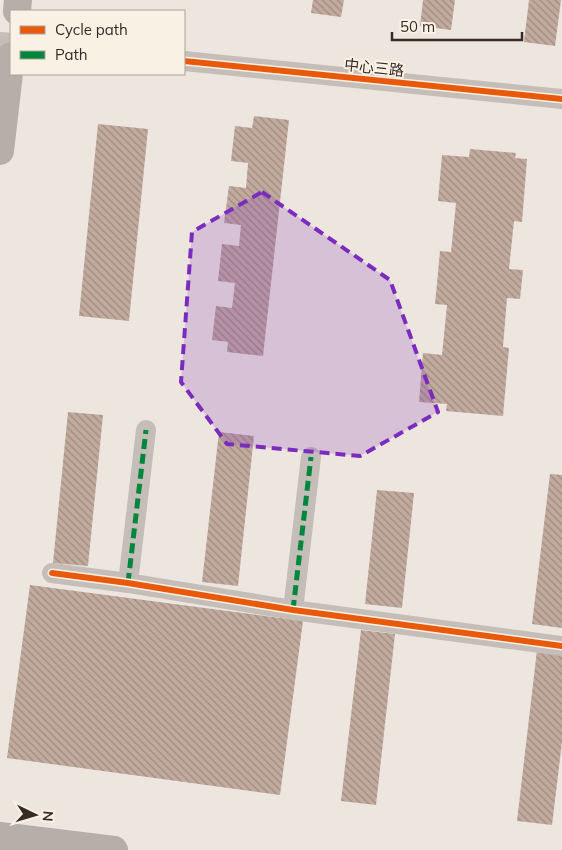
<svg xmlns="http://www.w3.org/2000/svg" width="562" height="850" font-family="Mulish,'Noto Sans SC',sans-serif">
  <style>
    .building { fill: url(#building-back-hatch) }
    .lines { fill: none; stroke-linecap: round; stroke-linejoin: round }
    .minor { stroke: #c5beb8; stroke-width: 20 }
    .secondary { stroke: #b6aea8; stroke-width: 28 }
    .quiet { stroke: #00873e; stroke-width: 5; stroke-dasharray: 10 5; stroke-linecap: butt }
    .cycleway-casing { stroke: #faf1e5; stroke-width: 9 }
    .cycleway { stroke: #e8590c; stroke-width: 6 }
    .marked { fill: #7b2cbf; fill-opacity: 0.2; stroke: #7b2cbf; stroke-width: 4; stroke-dasharray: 10 6; stroke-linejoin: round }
    .labels { text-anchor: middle; stroke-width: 4; stroke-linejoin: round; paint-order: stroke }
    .street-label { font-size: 15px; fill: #362b26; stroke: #faf1e5 }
  </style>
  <defs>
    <pattern id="building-back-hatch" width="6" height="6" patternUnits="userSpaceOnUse" patternTransform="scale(1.25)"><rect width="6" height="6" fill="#c2aa9f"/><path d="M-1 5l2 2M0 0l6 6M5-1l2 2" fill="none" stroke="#9e8b81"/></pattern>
  </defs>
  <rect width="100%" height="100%" fill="#ede6de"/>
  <path class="building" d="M313,0H344L341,17L311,13Z
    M423,0H455L451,30L420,26Z
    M529,0H561L555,46L524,42Z
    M254,116L289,120L263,356L227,352L228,342L212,340L216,306L232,308L235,283L218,281L222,244L239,246L241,225L224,223L229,186L246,188L248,163L231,161L235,126L252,128Z
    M98,124L148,129L129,321L79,316Z
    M470,149L516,153L515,158L527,159L522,222L514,221L509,269L523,270L520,299L507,298L503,347L509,348L503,416L446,411L447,404L419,402L423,353L442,355L447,305L435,304L440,251L451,252L456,203L438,201L442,155L469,157Z
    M68,412L103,415L88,566L53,563Z
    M219,432L254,436L238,586L202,582Z
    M550,474L562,475V628L532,624Z
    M377,490L414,493L402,608L365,604Z
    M30,585L303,621L280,795L7,758Z
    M361,630L395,634L376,805L341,801Z
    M537,650L562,653V742L552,825L517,821Z"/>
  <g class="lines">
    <path class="minor" d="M0,42L11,43
      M184,61L562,99
      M52,573L128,583L293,610L562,646
      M128,583L146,430
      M293,610L311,457"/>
    <path class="secondary" d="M17,11L18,0
      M0,151L11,56
      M0,836L114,850"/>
    <path class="quiet" d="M128,583L146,430
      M293,610L311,457"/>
    <defs>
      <path id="cycleway" d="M184,61L562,99
        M52,573L128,583L293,610L562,646"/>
    </defs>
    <use href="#cycleway" class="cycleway-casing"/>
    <use href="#cycleway" class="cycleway"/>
  </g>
  <path class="marked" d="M262,192L390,280L438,412L360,456L227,444L181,382L192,232Z"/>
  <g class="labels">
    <g class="street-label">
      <text transform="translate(374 68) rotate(6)" y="5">中心三路</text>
    </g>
  </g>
  <rect x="10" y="10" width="175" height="65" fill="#faf1e5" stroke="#aca299"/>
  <rect x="20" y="26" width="25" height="8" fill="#e8590c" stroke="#aca299"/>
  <text x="55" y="35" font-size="15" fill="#362b26">Cycle path</text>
  <rect x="20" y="51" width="25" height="8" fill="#00873e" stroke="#aca299"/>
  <text x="55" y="60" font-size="15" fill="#362b26">Path</text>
  <g transform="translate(35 815) rotate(95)" stroke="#faf1e5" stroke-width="4" paint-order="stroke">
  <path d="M0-4L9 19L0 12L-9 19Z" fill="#362b26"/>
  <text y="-8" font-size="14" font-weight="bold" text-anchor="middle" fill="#362b26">N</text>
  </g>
  <path d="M392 32v8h130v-8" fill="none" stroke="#362b26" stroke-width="2.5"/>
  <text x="400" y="32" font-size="15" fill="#362b26" stroke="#faf1e5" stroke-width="4" paint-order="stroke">50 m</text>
</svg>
